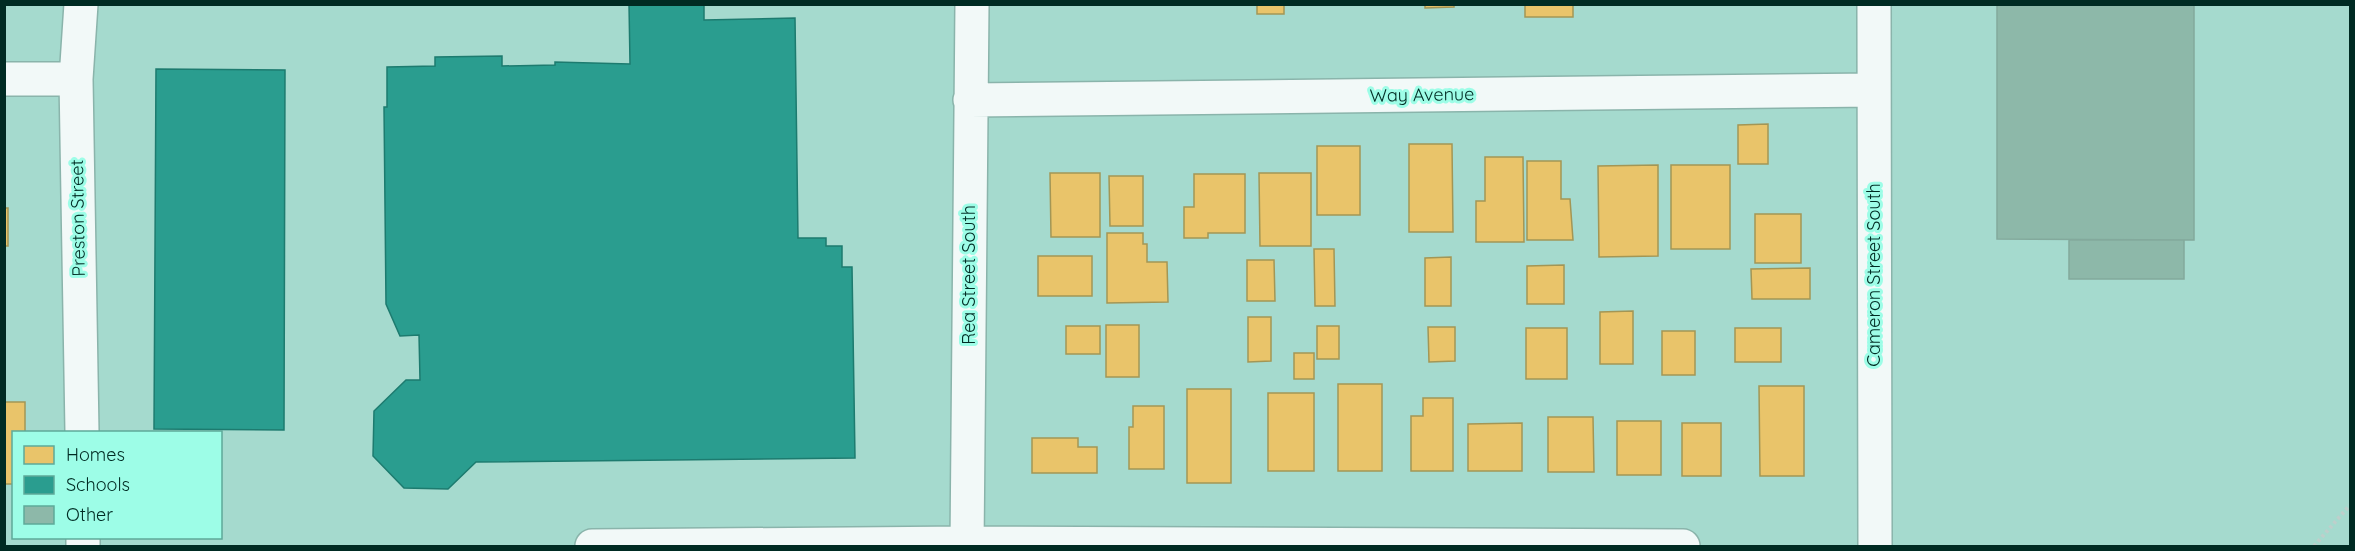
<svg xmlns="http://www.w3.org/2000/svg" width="2355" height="551" font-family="Quicksand,sans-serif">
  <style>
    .homes { fill: #e9c46a; stroke: #a39655; stroke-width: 1.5 }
    .schools { fill: #2a9d8f; stroke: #1d7b6f; stroke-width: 1.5 }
    .building { fill: #8db8a9; stroke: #83a99c; stroke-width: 1.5 }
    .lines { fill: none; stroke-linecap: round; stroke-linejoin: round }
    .minor-casing { stroke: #8ab4ab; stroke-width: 36 }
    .path { stroke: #becfcb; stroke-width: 4; stroke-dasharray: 3 3; stroke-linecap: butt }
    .minor { stroke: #f2f9f8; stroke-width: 33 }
    .labels { text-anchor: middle; stroke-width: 6; stroke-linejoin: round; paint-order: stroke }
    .street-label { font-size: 18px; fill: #002b23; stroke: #9dfde7 }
  </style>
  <rect width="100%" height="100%" fill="#a5dace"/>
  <path class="homes" d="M1257,4H1284V14H1257Z
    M1425,4H1454V7L1425,8Z
    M1525,4H1573V17H1525Z
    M1768,124V164H1738V125Z
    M1409,144H1452L1453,232H1409Z
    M1317,146H1360V215H1317Z
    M1485,157H1523L1524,242H1476V201H1485Z
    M1527,161H1561V199H1570L1573,240H1527Z
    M1658,165V256L1599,257L1598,166Z
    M1671,165H1730V249H1671Z
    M1050,173H1100V237H1051Z
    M1259,173H1311V246H1260Z
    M1194,174H1245V233H1208V238H1184V207H1194Z
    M1109,176H1143V226H1110Z
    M4,208H8V246H4Z
    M1755,214H1801V263H1755Z
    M1107,233H1143V244H1147V262H1167L1168,302L1107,303Z
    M1314,249H1334L1335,306H1315Z
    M1038,256H1092V296H1038Z
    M1451,257V306H1425V258Z
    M1247,260H1274L1275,301H1247Z
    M1564,265V304H1527V266Z
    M1810,268V299H1752L1751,269Z
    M1633,311V364H1600V312Z
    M1248,317H1271V361L1248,362Z
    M1106,325H1139V377H1106Z
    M1066,326H1100V354H1066Z
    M1317,326H1339V359H1317Z
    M1428,327H1455V361L1429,362Z
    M1526,328H1567V379H1526Z
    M1735,328H1781V362H1735Z
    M1662,331H1695V375H1662Z
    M1294,353H1314V379H1294Z
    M1338,384H1382V471H1338Z
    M1759,386H1804V476H1760Z
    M1187,389H1231V483H1187Z
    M1268,393H1314V471H1268Z
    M1423,398H1453V471H1411V416H1423Z
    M4,402H25V432H14V484H4Z
    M1133,406H1164V469H1129V427H1133Z
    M1548,417H1593L1594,472H1548Z
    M1617,421H1661V475H1617Z
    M1522,423V471H1468V424Z
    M1682,423H1721V476H1682Z
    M1032,438H1078V447H1097V473H1032Z"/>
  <path class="schools" d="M629,4H704V20L795,18L798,238H826V246H842V267H852L855,458L476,462L448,489L404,488L373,456L374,411L406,380H420L419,335L400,336L386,304L384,107H387V67L435,66V57L502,56V66L555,65V62L630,64Z
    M156,69L285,70L284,430L154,429Z"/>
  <path class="building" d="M1997,4H2194V240L1997,239Z
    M2069,240H2184V279H2069Z"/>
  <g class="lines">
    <defs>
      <path id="minor" d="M81,4L76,79L82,432
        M1874,4L1875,546
        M4,79H76
        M970,100L1874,90
        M83,538V546
        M592,546L967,543L1683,546
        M967,546L972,4"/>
    </defs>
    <use href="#minor" class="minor-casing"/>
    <path class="path" d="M2314,546L2350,505"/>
    <use href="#minor" class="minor"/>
  </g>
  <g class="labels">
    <g class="street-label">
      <text transform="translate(1422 95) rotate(-1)" y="6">Way Avenue</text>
      <text transform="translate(78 218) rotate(-91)" y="6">Preston Street</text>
      <text transform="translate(969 275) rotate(-90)" y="6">Rea Street South</text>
      <text transform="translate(1874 275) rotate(-90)" y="6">Cameron Street South</text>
    </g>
  </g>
  <rect width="2355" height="551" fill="none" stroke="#002b23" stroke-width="12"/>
  <rect x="12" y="431" width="210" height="108" fill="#9dfde7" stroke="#5ea999" stroke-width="1.5"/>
  <rect x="24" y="446" width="30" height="18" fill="#e9c46a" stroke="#5ea999" stroke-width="1.5"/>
  <text x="66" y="461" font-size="18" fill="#002b23">Homes</text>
  <rect x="24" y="476" width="30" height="18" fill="#2a9d8f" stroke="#5ea999" stroke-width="1.5"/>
  <text x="66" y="491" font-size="18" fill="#002b23">Schools</text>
  <rect x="24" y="506" width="30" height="18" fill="#8db8a9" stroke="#5ea999" stroke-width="1.5"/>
  <text x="66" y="521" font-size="18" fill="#002b23">Other</text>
</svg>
